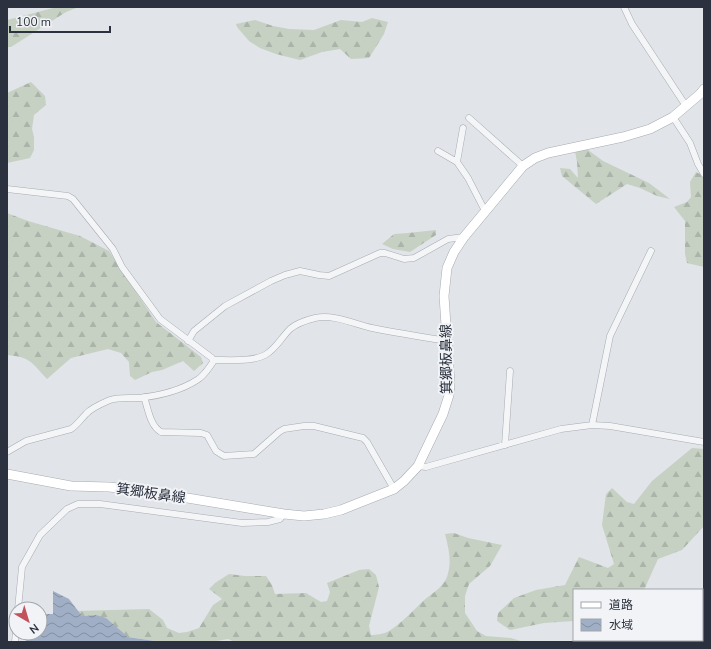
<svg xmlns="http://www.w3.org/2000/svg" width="711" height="649" font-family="'Nunito Sans','Noto Sans JP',sans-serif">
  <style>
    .forest { fill: url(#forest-firs) }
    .water { fill: url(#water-waves) }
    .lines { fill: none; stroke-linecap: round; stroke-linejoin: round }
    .street-casing { stroke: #a7abb2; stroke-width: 7 }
    .secondary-casing { stroke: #a7abb2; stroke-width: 10 }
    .street { stroke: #f4f5f7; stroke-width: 6 }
    .secondary { stroke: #fff; stroke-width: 9 }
    .labels { text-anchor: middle; stroke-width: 4; stroke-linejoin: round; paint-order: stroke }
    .street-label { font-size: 14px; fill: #2b313e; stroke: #f1f3f6 }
  </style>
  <defs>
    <pattern id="forest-firs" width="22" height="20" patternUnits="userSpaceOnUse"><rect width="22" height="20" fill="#c6d1c3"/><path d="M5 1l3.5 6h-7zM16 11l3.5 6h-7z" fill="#aab4a9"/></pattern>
    <pattern id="water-waves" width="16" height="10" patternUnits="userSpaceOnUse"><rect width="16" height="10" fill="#a0afc5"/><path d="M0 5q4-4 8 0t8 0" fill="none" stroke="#838fa1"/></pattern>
  </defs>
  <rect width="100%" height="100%" fill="#e1e4e8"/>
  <path class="forest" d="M57,7H79L66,12L11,47H7V20Z
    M372,18L388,22L384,34L369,58L351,59L340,49L322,52L300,60L276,54L260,48L249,41L237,27L236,24L255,20L273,26L289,29L314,30L341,20L362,22Z
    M31,82L45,96L46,105L34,115L32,129L34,137V150L30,158L7,163V93Z
    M584,147L603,161L649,183L670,199L657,196L640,188L627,184L596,204L562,176L560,168L570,169L578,178L577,162L575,151Z
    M696,172L704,176V267L687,263L685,254V221L674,207L687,202L691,197L690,182Z
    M7,213L28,221L80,236L109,251L156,322L201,357L203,363L194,371L183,361L162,370L152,372L135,380L130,376L129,362L121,353L108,349L71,358L47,379C32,363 31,357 7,355Z
    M436,230V235L410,252L393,249L382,244L394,234L408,233Z
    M692,448L704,449V526L682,550L658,559L644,590H574V621L544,623L510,630L497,621L498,613L514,598L536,590L565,585L579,557L608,568L614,564L602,525L606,494L612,488L627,502L634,504L652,481Z
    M454,533L468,538L502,545L490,566L469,584L465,596V613L477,631L486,636L511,638L524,642H235L228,639L211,642H161L128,637L96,615L82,616L75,611L149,609L163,620L167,628L179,633L187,632L199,628L213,605L222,599L209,589L215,583L229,574L245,576H266L272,585L275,594L306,593L321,602L327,601L330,592L327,583L359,570L369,569L376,575L379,587L369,626L371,635C376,635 384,634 389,631C400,624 412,612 421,603C430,594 442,589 447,577C452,562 449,549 445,534Z"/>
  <path class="water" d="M53,591L69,599L82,616L96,615L106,618L128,637L161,642H26V633H40V614H53Z"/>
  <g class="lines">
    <defs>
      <path id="street" d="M624,7L632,24L686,106
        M673,117L690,143L698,164L704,174
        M469,118L523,166
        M438,151L457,162L468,178L485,211
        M457,162L463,128
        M7,189L68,196L73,199L113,249L122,267L160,319L212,358L213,362C208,369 204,376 197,380C180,391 157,396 138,398C129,398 119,397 110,400C103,403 91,408 86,414C81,419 77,425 71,429L26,441L7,452
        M188,341L194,331L225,306L271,281L285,275L300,271L319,275L329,276L380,253H385L404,259L414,258L448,239L464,237
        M213,360C228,360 252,362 265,355C276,349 281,338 290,329C297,323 307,320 315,318C334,314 354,324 372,328C397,333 422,337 448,341
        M144,397C148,408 150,426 161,432L201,433L207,435L216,451L224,456L254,454L279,432L284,429L304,426H314L363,438L367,442L394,489
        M592,425L610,336L651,251
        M505,445L510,371
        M418,466L426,467L561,429L592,425L610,426L704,442
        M18,609L22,567L40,535L67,509L78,504H100L242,523L268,522L280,519L284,514
        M15,642L16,631"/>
      <path id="secondary" d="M7,474L71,486L109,487L145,491L284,514L304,516L324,514L341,510L394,489L404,481L418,466L443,414L449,395L450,383L444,296L447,268L454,252L464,237L523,166L535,158L548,153L623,137L650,129L673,117L700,94L704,89"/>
    </defs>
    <use href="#street" class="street-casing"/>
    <use href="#secondary" class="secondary-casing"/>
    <use href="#street" class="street"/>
    <use href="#secondary" class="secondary"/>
  </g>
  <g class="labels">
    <g class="street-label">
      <text transform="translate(446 359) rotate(-91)" y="5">箕郷板鼻線</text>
      <text transform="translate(151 493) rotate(8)" y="5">箕郷板鼻線</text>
    </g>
  </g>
  <rect width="711" height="649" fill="none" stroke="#2b313e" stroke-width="16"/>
  <rect x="573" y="589" width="130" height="52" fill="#f1f3f6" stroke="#a2a5ac"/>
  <rect x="581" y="602" width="20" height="6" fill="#ffffff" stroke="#a2a5ac"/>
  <text x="609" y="609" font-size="12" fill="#2b313e">道路</text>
  <rect x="581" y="619" width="20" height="12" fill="url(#water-waves)" stroke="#a2a5ac"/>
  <text x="609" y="629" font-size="12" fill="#2b313e">水域</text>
  <g transform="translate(28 621) rotate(142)"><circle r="19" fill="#f1f3f6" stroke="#a2a5ac"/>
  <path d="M0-3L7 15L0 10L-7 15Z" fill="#c0535c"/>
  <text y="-6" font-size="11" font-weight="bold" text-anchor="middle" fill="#2b313e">N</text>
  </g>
  <path d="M10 26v6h100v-6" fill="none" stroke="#2b313e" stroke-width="2"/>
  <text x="16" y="26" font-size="12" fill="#2b313e" stroke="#f1f3f6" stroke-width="3" paint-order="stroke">100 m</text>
</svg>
